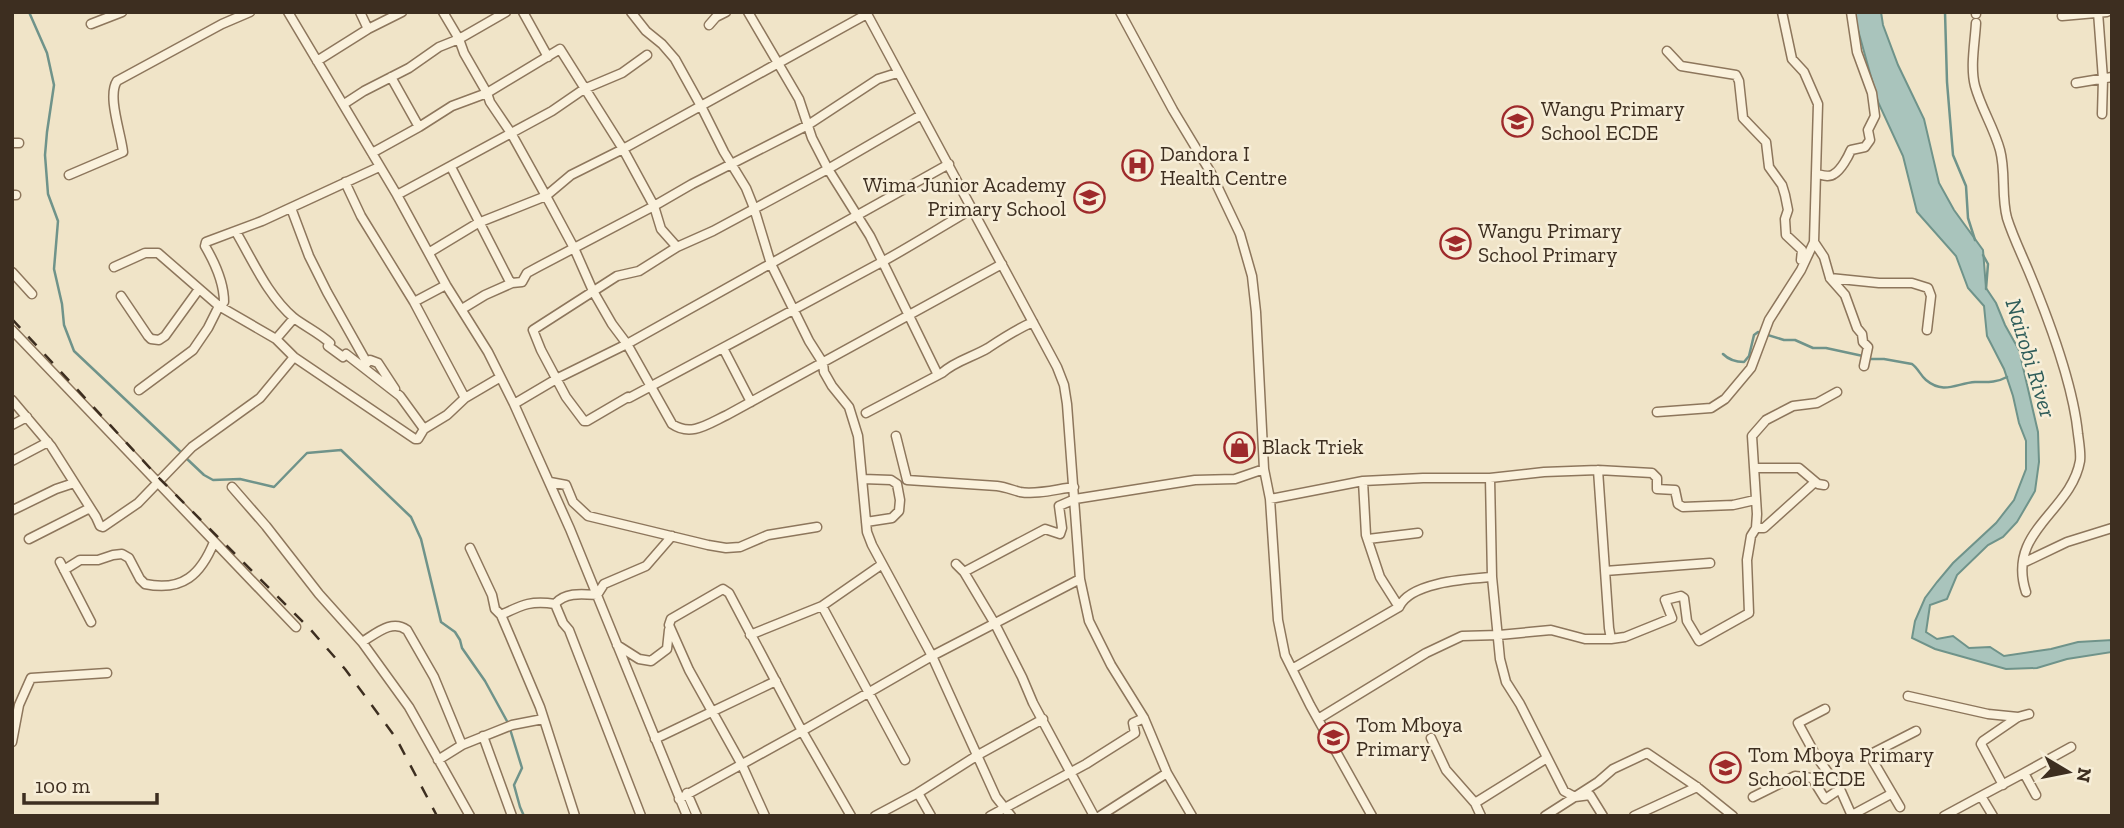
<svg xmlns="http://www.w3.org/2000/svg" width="2124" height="828" font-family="'Zilla Slab',serif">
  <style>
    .water { fill: #a9c4bc; stroke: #6f938a; stroke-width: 2 }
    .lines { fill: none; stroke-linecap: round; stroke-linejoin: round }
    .stream { stroke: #6f938a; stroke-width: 2.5 }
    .street-casing { stroke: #8d765c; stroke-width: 11 }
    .street { stroke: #faf1dc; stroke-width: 8 }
    .rail { stroke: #3d2e20; stroke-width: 2.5; stroke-dasharray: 12 12; stroke-linecap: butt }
    .labels { text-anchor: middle; stroke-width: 5; stroke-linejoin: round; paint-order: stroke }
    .poi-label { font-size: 21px; fill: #3d2e20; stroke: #f7eed8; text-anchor: start }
    .water-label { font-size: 23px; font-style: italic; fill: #2f5d5a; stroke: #f7eed8 }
  </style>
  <rect width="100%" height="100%" fill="#f0e4c8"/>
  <path class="water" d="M1853,12H1881L1883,25L1898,65L1924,119L1939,183L1954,210L1983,250L1986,288L1996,303L2005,325L2019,350L2038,432L2039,462L2035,491L2017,522L2003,537L1988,545L1957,575L1947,599L1930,605L1926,632L1937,639L1953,636L1969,648L1990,647L2004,656L2051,649L2078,642L2112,640V652L2067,659L2037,668L2006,669L1935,649L1912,638L1915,621L1925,598L1937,582L1953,563L1996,523L2014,500L2026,469V441L2019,423L2013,396L2004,369L1987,336L1984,306L1968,288L1956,256L1917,212L1903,156L1878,102Z"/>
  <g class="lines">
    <path class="stream" d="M29,12L47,53L54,85L47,132L45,155L48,194L58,221L54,269L62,304L64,325L74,351L182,453
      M1945,12L1947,82L1953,155L1966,186L1968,218L1975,240
      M1983,255L1988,264L1986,289
      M1723,354C1728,359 1736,362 1744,362L1749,356L1754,335L1758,332L1784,340H1795L1813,348H1826L1863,356
      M1869,359H1884L1912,364C1918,368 1920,375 1926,380C1944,395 1957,383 1975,382C1987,382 1996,383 2007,377
      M186,458L204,475L213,480L240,479L274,487L307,453L341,450L411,517L421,539L441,622L455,632L460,640L462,648L485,681L508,723
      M510,729L522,768L514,785L520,807L524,816"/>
    <defs>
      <path id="street" d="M288,12L397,195L446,285L488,352L514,404L570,529L687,816
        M360,12L368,29
        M443,12L459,39L464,53L487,93L490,102L511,133L546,196L574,248L593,291L612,324L627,344L672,424C691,437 708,424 727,415L1002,264
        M523,12L548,57
        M631,12L646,31L662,44L675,59L701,106L724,152L746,188L754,208L771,264L809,341L823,363L824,372L832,386L849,407L858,436L867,532L872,545L932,656L996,797L1011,816
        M748,12L799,99L812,138L828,169L870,236L938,375
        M866,12L1057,367L1064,385L1067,404L1080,579L1089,621L1111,665L1144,718L1167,773L1192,816
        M1120,12L1173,110L1211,173L1240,234L1252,276L1256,312L1264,469L1270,499L1278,620L1285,655L1310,705L1372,816
        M2098,12L2103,79L2102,114
        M1976,14V12
        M2062,16L2107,12
        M1976,23C1975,42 1970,67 1975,86C1981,108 1994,128 2000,150C2006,172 2001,196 2007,218C2013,237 2022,255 2029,272C2049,320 2073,384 2078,434C2079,442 2081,453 2080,461C2071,512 2006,531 2026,592
        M91,24L122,12
        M709,25L716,17L726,12
        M1667,51L1681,66L1736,75L1739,81L1743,118L1766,142L1769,167L1782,185L1785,195L1788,210L1785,219L1786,235L1802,250L1801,260
        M317,61L368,29L402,12
        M391,77L419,127
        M2076,83L2112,77
        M344,104L364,91L409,68L439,47L459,39L506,12
        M921,115L828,169L713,231L677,247L639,271L617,276L533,330L541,350L566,397L584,421H587L628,397L629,398C713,353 796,309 880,263C911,246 941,227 972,209
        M12,143H19
        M372,153L419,127L452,106L487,93L560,49L623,149L654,206L661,229L677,247
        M451,167L509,280L512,283L522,282L527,273L538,267L654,206L692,184L808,125L878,79L897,73
        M1817,174C1822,175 1829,178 1834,174C1841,170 1848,157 1851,150L1865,147L1870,140L1868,130L1875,116L1872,93L1857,52L1851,12
        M69,175L123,152C121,133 107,96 117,81L222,24L250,12
        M345,182L361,216L414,302L465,398
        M12,195H16
        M397,195L552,111L584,89L622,73L647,55
        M291,208L309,256L327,292L367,363
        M236,232C253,261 268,296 294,318C306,327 319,333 330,343L328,346L343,357L346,354L400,396L424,429
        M1814,242L1824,257L1830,278L1845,295L1857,328L1862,334L1863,342L1868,347L1864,366
        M430,252L478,223L546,196L571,175L623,149L867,14
        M114,267L145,253H158L219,306L276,339L294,357L415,439H418L424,429L447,415L465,398L499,378
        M12,272L32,294
        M1830,278L1879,283H1912L1928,288L1931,296L1927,330
        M121,296L148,336L151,339L159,340L165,336L199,289
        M414,302L446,285
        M462,309L485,295L512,283
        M12,330L296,627
        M276,339L294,318
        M723,348L751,402
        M365,365L370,360L378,363L395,389
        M139,390L193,350L208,328L219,306L224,302C224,282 215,263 205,246L206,242L262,221L379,167
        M12,400L51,446L96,517L100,526L103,527L138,503L192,447L260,398L294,357
        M514,404L558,378L627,344L949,164
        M1657,412L1711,408L1725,399L1751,368L1769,320L1801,270L1814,242L1818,104L1804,72L1792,59L1782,12
        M866,413L942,373C955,361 973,357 988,348C1003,338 1017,329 1033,322
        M12,425L27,417
        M896,436L907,480L997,486C1006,487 1012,490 1020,492C1037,495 1057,489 1074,487
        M12,461L48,442
        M1754,468H1799L1818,484L1824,485
        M1598,470L1609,628L1611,639
        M1490,478L1492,577L1500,659L1506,682L1520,704L1564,791L1575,797L1590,795L1603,816
        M863,479L891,480L897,484L900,500L899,511L892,518L866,522
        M1363,481L1366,535L1380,577L1399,607
        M550,482L566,485L573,502L588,516L708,545L726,548L740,547L768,535L817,527
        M232,487L266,526L319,594L362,642L409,707L470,816
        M1270,499L1363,481L1423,478H1490L1544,472L1598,470L1652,473L1657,478V489L1675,490L1678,504L1683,507L1733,505L1755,500
        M13,510L56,489L74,483
        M1756,528H1764L1815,482
        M29,539L90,508
        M1368,539L1418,533
        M470,548L492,595L495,609L501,615L510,636L540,707L575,816
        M60,562L91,622
        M2023,563L2067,542L2112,528
        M956,564L964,572L995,624L1022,677L1033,703L1094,816
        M64,570L80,560H98L113,555L122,554L129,558L140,579L145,584C183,592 201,574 214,542
        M1605,571L1710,563
        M964,572L1045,529L1060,534L1062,528L1059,506L1075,499L1195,480L1235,479L1264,469
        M555,604C565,592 582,594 597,595L604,584L646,566L672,536
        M822,606L905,760
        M501,615C522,605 531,600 555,604L563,623L569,630L641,816
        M750,635L822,606L881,565
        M362,642C377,633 392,619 407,630L434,677L462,745L512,725L543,719
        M617,645L639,659L651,661L667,649L669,630
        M1292,669L1399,607C1410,582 1467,579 1492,577
        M1908,696L1988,714L2018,717
        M1825,709L1798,723L1816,756L1840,789
        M1318,719L1426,653L1462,636L1499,635L1551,630L1585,639H1611L1625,637L1672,618L1665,600L1681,596L1684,598L1687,621L1699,641L1749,613L1747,560L1751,536L1756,528L1757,514L1752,436L1766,420L1793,406L1817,403L1837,392
        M483,736L512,816
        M1431,738L1446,770L1475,803L1481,816
        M655,739L776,681
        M12,742L19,705L31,678L107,673
        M438,760L462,745
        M2024,773L2071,747
        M2003,785L1981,744L1983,741L2018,717L2029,714
        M687,793L697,816
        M918,793L978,755L1043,719
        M1981,796L2024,773L2036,795
        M1753,797L1795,776L1812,778L1825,799L1840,789L1852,816
        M679,799L802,731L932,656L1080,579
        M1475,803L1547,758
        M1900,807L1873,761L1871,754L1916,731
        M1852,815L1891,794
        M765,816L742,765L689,670L669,625L671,619L723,589L729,593L802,731L851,816
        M875,816L918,793L931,816
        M990,816L1086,764L1135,733L1133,723L1144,718
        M1100,816L1167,773
        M1545,816L1598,782L1613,769L1647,753L1697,787L1733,816
        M1634,816L1697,787
        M1944,816L1981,796L1993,816"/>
    </defs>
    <use href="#street" class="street-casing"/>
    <use href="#street" class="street"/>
    <path class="rail" d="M12,319L160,479L310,629L345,669L396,738L437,816"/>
  </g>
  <defs>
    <symbol id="school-ring" viewBox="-11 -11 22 22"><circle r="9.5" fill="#f7eed8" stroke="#9e2a2b" stroke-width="1.5"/><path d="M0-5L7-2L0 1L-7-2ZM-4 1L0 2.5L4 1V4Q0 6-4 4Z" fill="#9e2a2b"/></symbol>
    <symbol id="hospital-ring" viewBox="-11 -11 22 22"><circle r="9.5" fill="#f7eed8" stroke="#9e2a2b" stroke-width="1.5"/><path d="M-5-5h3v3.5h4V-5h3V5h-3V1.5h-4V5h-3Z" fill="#9e2a2b"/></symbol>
    <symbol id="shop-ring" viewBox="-11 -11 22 22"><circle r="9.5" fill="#f7eed8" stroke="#9e2a2b" stroke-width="1.5"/><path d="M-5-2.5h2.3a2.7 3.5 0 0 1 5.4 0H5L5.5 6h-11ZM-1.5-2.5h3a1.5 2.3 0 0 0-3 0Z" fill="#9e2a2b"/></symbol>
  </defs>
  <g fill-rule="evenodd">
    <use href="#school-ring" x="1500" y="104" width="35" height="35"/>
    <use href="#hospital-ring" x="1120" y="148" width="35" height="35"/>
    <use href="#school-ring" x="1072" y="180" width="35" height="35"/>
    <use href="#school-ring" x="1438" y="226" width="35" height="35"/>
    <use href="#shop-ring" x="1222" y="430" width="35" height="35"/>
    <use href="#school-ring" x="1316" y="720" width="35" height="35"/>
    <use href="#school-ring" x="1708" y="750" width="35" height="35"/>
  </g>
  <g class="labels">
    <g class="poi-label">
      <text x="1541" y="116">Wangu Primary<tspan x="1541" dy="24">School ECDE</tspan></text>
      <text x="1160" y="161">Dandora I<tspan x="1160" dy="24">Health Centre</tspan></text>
      <text x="1066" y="192" text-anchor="end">Wima Junior Academy<tspan x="1066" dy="24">Primary School</tspan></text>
      <text x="1478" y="238">Wangu Primary<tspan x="1478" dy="24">School Primary</tspan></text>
      <text x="1262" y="454">Black Triek</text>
      <text x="1356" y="732">Tom Mboya<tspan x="1356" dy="24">Primary</tspan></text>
      <text x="1748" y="762">Tom Mboya Primary<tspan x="1748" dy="24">School ECDE</tspan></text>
    </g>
    <g class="water-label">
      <text transform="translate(2031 358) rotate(73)" y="8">Nairobi River</text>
    </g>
  </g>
  <rect width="2124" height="828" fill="none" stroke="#3d2e20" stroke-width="28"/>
  <g transform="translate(2068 772) rotate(100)" stroke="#f7eed8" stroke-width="5" paint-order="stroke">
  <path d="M0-5L12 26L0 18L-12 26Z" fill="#3d2e20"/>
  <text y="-10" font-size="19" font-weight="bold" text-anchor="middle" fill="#3d2e20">N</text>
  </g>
  <path d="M24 793v10h133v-10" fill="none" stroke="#3d2e20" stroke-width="3.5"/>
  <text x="35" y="793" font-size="21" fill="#3d2e20" stroke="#f7eed8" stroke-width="5" paint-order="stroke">100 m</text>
</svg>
